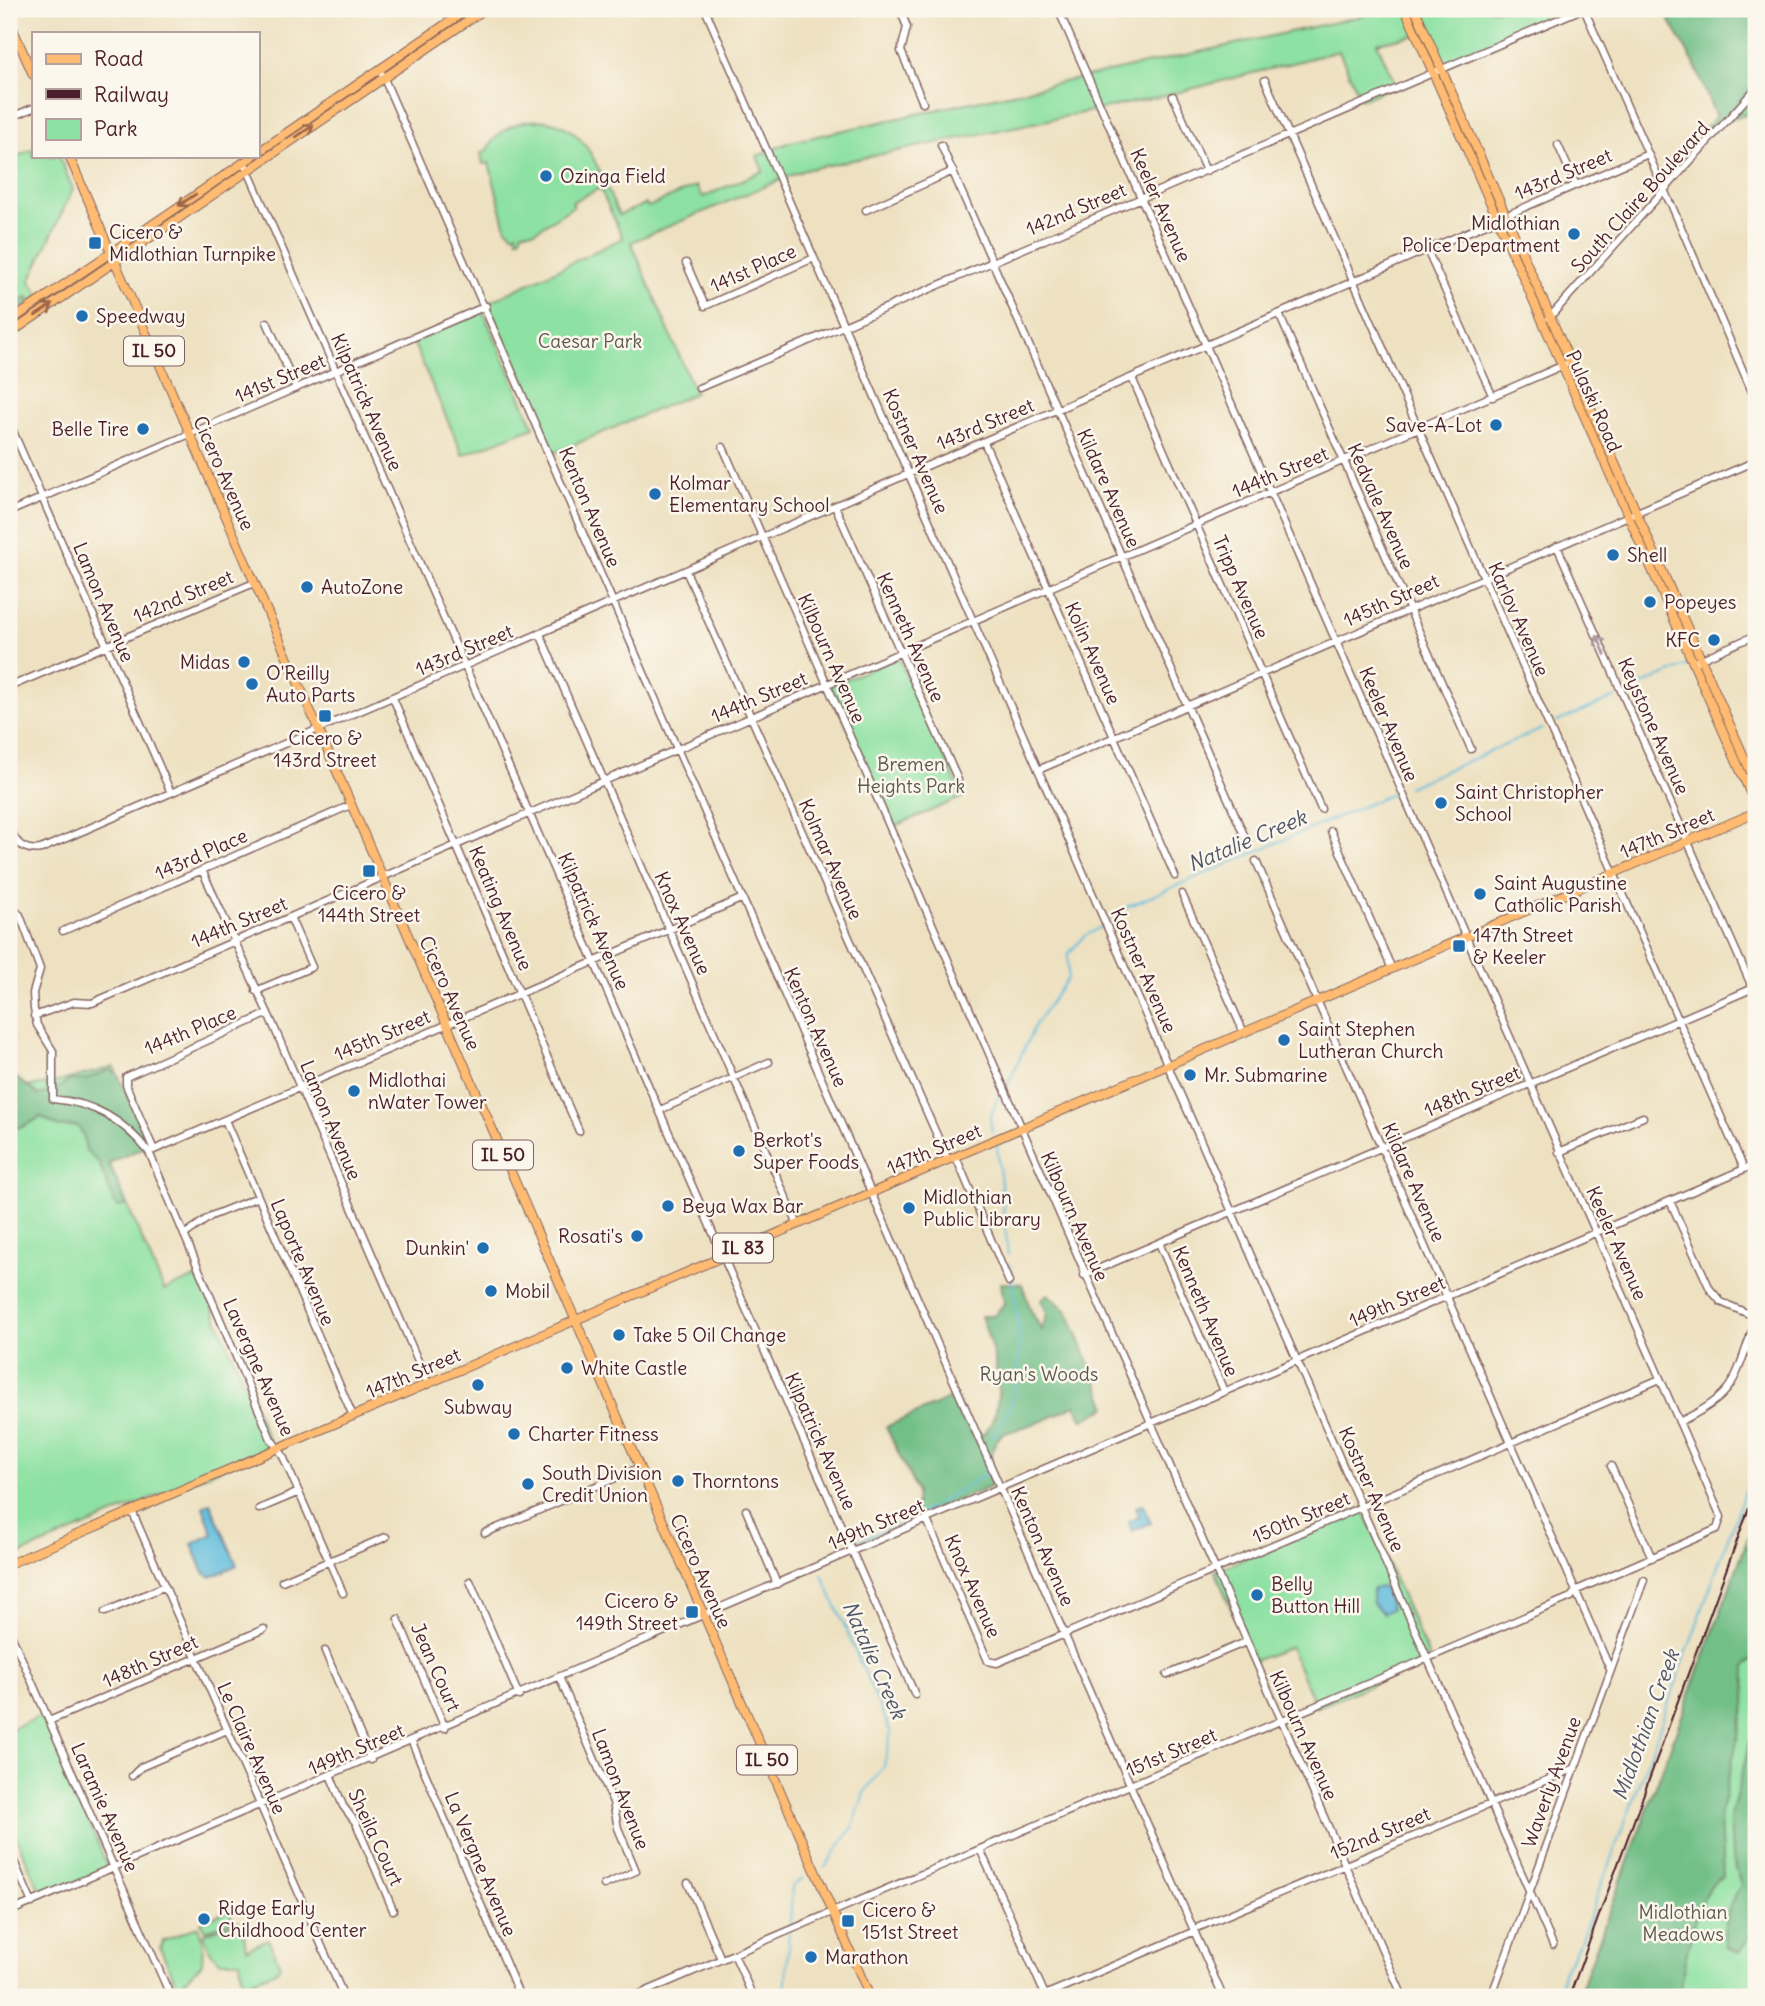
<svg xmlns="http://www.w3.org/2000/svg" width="1765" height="2006" font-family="Delius,sans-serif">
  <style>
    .green { fill: #8de1a2; stroke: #6c8066; stroke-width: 2 }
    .forest { fill: #72bf88; stroke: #5e6f5a; stroke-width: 2 }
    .water { fill: #5ebcdc; stroke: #546e84; stroke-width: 2 }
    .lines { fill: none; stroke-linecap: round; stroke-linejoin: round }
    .stream { stroke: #5ebcdc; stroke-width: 2 }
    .minor-casing { stroke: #836360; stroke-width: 9 }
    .major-casing { stroke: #836360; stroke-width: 10 }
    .minor { stroke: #fff; stroke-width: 6 }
    .major { stroke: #febb71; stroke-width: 8 }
    .rail { stroke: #4a1f2b; stroke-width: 2 }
    .oneway { stroke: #9b654a }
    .oneway2 { stroke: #ae9aa0 }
    .poi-dot { fill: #1f6fb2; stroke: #fbf7ec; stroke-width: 2.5 }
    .labels { text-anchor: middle; stroke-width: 5; stroke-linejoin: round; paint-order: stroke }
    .shield { fill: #fbf7ec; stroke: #7f6065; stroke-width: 2 }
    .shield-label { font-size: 18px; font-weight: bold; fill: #4a1f2b }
    .street-label { font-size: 19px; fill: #4a1f2b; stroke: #fbf7ec }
    .poi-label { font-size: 19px; fill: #4a1f2b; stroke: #fbf7ec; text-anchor: start }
    .park-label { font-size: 19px; fill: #5e594f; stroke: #fbf7ec }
    .water-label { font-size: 21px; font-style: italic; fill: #515669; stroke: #fbf7ec }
  </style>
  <rect width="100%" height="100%" fill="#fbf7ec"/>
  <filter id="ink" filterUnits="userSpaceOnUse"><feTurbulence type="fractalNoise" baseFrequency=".0143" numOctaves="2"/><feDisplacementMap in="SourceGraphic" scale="14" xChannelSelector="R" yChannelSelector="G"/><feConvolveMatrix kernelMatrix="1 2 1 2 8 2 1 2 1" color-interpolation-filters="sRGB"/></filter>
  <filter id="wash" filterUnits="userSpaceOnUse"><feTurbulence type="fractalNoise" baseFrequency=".00686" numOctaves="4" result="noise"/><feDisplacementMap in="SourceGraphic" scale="28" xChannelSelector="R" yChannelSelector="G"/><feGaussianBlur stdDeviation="1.57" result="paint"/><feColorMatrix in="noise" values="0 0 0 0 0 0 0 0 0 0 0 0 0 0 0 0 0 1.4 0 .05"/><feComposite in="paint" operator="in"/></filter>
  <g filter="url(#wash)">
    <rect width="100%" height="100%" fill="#eee1c1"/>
    <path class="green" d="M1394,9H1570L1444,63L1429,32L1377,43L1396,85L1361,100L1339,51L1160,97L804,170L631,242L695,393L555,453L488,303L623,238L600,188L572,202L574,206L535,231H522L521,237L517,239V233L514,235L506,228L489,163L483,164L481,153L486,151C495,135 510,123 529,121C589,114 598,175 619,215L646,204L648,207L696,186L703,197L763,171L757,156L790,142Z
      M33,149V156H59L73,189L30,281L40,296L28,304L30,298L13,303L9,300V160Z
      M483,311L534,427L463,455L413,342Z
      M898,657L963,797L893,827L829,686Z
      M114,1067L149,1145L109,1163L164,1290L199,1276L268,1439L263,1451L9,1559V1081L12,1088L50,1084Z
      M1363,1508L1430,1660L1316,1708L1290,1647L1254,1661L1215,1571Z
      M1756,1515V1997H1578L1745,1546Z
      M43,1715L107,1865L105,1870L42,1895L9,1821V1730Z
      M229,1910L233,1920L205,1931L201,1922Z
      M238,1921L243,1924L247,1949L268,1939L280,1965L278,1970L243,1984L240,1961H220L210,1951L203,1934Z
      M198,1926L203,1943L202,1964L178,1987L160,1948L163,1941Z"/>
    <path class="forest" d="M1663,9H1737L1756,15V111L1701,131L1716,117L1694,63Z
      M27,297L28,304L9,317V300L13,303Z
      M9,1064C14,1082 26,1083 38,1095L56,1090L70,1080H84L110,1070L117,1073L149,1145L109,1163L127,1205L119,1207L115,1204L99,1163L86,1151L83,1134L77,1126L59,1127L41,1117L22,1127L9,1129Z
      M1001,1283L1022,1284L1031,1311L1042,1330L1047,1313L1041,1299L1048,1294L1068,1312L1107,1407L1083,1420L1075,1405L1045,1420L1002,1434L996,1441L987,1468L991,1487L915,1517L917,1492L886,1427L953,1397L971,1434H984C1011,1401 994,1352 981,1316H994L1004,1304Z
      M1745,1546L1756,1552V1655L1746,1666L1745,1705L1720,1816L1723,1876C1694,1887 1684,1969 1679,1997H1578Z
      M1756,1719V1927L1739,1953L1726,1947C1721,1925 1729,1903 1741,1885L1732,1856L1730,1819Z"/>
    <path class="water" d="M210,1503L237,1565L211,1577L204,1573L192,1544L213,1534L203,1507Z
      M1143,1505L1151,1523L1132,1531L1128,1521L1139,1516L1136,1507Z
      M1380,1587L1384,1588L1391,1609L1383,1613L1372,1603L1373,1589Z"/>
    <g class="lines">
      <path class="stream" d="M1630,690L1688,665
        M1557,722L1616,697
        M1408,787L1542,729
        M1113,918L1129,906L1394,793
        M1007,1086L1036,1023L1068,978V955L1083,937L1101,927
        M992,1132L990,1118L998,1097
        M997,1146L1008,1255
        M993,1436C1031,1390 1019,1319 1010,1265
        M857,1542L924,1512L986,1474L984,1466
        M825,1558L842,1549
        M822,1574L891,1733L884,1766L864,1793L853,1827L825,1867
        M790,1927L792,1887L803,1878
        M785,1997L789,1932
        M1496,1997H1505
        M1559,1997L1563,1972L1579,1944L1642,1777L1756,1460"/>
    </g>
  </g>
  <g filter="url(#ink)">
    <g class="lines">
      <defs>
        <path id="minor" d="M705,9L1553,1945
          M900,9L907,27L901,51L923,103
          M1584,9L1669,201
          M382,74L1223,1997
          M1265,80L1744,1169
          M1173,96L1206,171
          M9,118L33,108
          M941,145L1248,844
          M1558,145L1576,185
          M246,166L915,1695
          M1671,204L1756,401
          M866,210L953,171
          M1427,250L1493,397
          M686,263L705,306L814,258
          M1279,314L1471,749
          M1549,318L1756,88
          M267,322L296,388
          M1132,378L1321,809
          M699,388L1582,9
          M9,422L171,793
          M984,442L1175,876
          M723,447L1403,1997
          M835,506L958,780
          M9,512L486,306
          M1557,546L1756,996
          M686,571L948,1160
          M540,634L798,1225
          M1697,661L1756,635
          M9,687L254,583
          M393,698L579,1131
          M1038,770L1756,461
          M9,827C15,842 23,852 41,849L1648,154
          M1331,831L1392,969
          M1256,861L1610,1669
          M202,870L271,1020L428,1384
          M1182,894L1244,1033
          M10,906L20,915L40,969L33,993L34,1009L37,1025L53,1051V1099C95,1103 123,1120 149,1152L271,1439L282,1454L343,1593
          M63,931L351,805
          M256,991L312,967L290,917
          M34,1016L74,1002L92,1003L1566,364
          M660,1110L769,1062
          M225,1120L353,1416
          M154,1150L126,1085V1077L267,1014
          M149,1152L743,898
          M1559,1152L1643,1117
          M956,1157L1009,1282
          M1670,1201L1710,1289L1721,1302L1756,1317
          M184,1235L211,1216L258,1197
          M1159,1243L1224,1391
          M1084,1275L1756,987
          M1679,1422C1739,1394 1734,1379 1756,1320
          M1611,1466L1652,1558
          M259,1509L299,1492
          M746,1510L777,1584
          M132,1511L344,1997
          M927,1520L988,1661L997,1663L1660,1379
          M485,1533L639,1468
          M282,1581L386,1537
          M470,1581L519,1696
          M105,1612L165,1586
          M398,1619L445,1728
          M9,1630L171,1997
          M325,1651L371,1760
          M1167,1675L1246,1642
          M560,1679L613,1802L618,1828L636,1871L604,1885
          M49,1721L264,1629
          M412,1742L520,1997
          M132,1776L141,1767L227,1730
          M331,1777L343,1806L356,1823L393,1910
          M980,1849L1046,1997
          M9,1850L32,1903
          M688,1883L721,1959
          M9,1912L1756,1164
          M1199,1927L1573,1769
          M734,1954L753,1997
          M633,1997L1571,1597L1577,1590L1717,1529L1721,1517L1058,9
          M1040,1997L1195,1931
          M1491,1997L1644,1580"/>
        <path id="major" d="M1405,9L1756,806
          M1415,9L1756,784
          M9,20L33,75
          M257,153L468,9
          M69,156L870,1997
          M9,322L253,156
          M9,334L485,9
          M9,1564L1756,812"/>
      </defs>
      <use href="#minor" class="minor-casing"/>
      <use href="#major" class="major-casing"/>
      <use href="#minor" class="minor"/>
      <use href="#major" class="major"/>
      <path class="rail" d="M1569,1997L1756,1489"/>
    </g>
    <defs><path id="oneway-shaft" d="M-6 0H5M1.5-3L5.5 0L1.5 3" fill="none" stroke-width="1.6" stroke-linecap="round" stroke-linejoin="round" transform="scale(1.75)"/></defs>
    <g class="oneway">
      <use href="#oneway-shaft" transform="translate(305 131) rotate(-34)"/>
      <use href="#oneway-shaft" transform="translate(187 200) rotate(146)"/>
      <use href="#oneway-shaft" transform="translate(44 310) rotate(-34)"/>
    </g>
    <use class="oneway2" href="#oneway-shaft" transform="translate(1601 645) rotate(-114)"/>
  </g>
  <g class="poi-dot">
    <circle cx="546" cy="176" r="7"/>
    <circle cx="1574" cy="234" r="7"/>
    <rect x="88" y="236" width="14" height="14" rx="3.5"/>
    <circle cx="82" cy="316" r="7"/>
    <circle cx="1496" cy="425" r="7"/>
    <circle cx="143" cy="429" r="7"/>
    <circle cx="655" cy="494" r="7"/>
    <circle cx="1613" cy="555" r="7"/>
    <circle cx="307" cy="587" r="7"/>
    <circle cx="1650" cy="602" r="7"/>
    <circle cx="1714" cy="640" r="7"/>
    <circle cx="244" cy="662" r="7"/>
    <circle cx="252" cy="684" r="7"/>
    <rect x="318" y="709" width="14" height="14" rx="3.5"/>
    <circle cx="1441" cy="803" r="7"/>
    <rect x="362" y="864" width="14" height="14" rx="3.5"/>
    <circle cx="1480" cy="894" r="7"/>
    <rect x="1452" y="939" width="14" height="14" rx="3.5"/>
    <circle cx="1284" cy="1040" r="7"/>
    <circle cx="1190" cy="1075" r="7"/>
    <circle cx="354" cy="1091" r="7"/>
    <circle cx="739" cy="1151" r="7"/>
    <circle cx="668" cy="1206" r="7"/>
    <circle cx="909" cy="1208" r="7"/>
    <circle cx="637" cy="1236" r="7"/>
    <circle cx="483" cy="1248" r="7"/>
    <circle cx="491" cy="1291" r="7"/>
    <circle cx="619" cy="1335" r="7"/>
    <circle cx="567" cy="1368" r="7"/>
    <circle cx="478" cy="1385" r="7"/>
    <circle cx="514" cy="1434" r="7"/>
    <circle cx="678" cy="1481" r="7"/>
    <circle cx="528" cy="1484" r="7"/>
    <circle cx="1257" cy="1595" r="7"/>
    <rect x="685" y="1605" width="14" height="14" rx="3.5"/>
    <circle cx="204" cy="1919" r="7"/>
    <rect x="841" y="1914" width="14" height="14" rx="3.5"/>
    <circle cx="811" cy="1957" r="7"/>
  </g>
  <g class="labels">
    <g class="shield">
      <rect x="124" y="336.5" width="60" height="29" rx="5"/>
      <rect x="473" y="1140.5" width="60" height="29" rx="5"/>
      <rect x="713" y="1233.5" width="60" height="29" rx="5"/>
      <rect x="737" y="1745.5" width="60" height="29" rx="5"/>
    </g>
    <g class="shield-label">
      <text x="154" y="357">IL 50</text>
      <text x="503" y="1161">IL 50</text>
      <text x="743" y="1254">IL 83</text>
      <text x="767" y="1766">IL 50</text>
    </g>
    <g class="street-label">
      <text transform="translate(1563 174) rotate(-23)" y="7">143rd Street</text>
      <text transform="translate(1640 197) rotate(-48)" y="7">South Claire Boulevard</text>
      <text transform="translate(1161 205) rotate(66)" y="7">Keeler Avenue</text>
      <text transform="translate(1076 209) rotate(-23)" y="7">142nd Street</text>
      <text transform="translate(753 268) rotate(-24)" y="7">141st Place</text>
      <text transform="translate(280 378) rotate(-23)" y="7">141st Street</text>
      <text transform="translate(1594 401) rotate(66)" y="7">Pulaski Road</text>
      <text transform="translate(367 402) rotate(66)" y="7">Kilpatrick Avenue</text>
      <text transform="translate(985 424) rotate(-23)" y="7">143rd Street</text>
      <text transform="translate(916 451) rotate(66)" y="7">Kostner Avenue</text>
      <text transform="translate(1280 472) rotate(-23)" y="7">144th Street</text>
      <text transform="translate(224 473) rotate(66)" y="7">Cicero Avenue</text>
      <text transform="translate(1109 488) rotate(66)" y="7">Kildare Avenue</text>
      <text transform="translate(1381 506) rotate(66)" y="7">Kedvale Avenue</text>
      <text transform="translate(590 507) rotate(67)" y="7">Kenton Avenue</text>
      <text transform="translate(1241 587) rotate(66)" y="7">Tripp Avenue</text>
      <text transform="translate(183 596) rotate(-23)" y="7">142nd Street</text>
      <text transform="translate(1391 600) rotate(-24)" y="7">145th Street</text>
      <text transform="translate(104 602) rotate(67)" y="7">Lamon Avenue</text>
      <text transform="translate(1519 619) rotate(66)" y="7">Karlov Avenue</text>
      <text transform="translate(911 637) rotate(66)" y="7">Kenneth Avenue</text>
      <text transform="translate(464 650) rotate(-23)" y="7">143rd Street</text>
      <text transform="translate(1093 653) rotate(66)" y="7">Kolin Avenue</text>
      <text transform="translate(832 658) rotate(66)" y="7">Kilbourn Avenue</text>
      <text transform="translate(759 697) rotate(-23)" y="7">144th Street</text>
      <text transform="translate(1389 724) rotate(67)" y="7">Keeler Avenue</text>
      <text transform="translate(1654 726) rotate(66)" y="7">Keystone Avenue</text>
      <text transform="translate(1667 833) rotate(-23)" y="7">147th Street</text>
      <text transform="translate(201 854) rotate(-24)" y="7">143rd Place</text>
      <text transform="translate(831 859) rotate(66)" y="7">Kolmar Avenue</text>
      <text transform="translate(501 908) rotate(67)" y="7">Keating Avenue</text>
      <text transform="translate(594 921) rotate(66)" y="7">Kilpatrick Avenue</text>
      <text transform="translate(239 922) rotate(-23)" y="7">144th Street</text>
      <text transform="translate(683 923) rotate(66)" y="7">Knox Avenue</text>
      <text transform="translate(1144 970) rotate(66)" y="7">Kostner Avenue</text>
      <text transform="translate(450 993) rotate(66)" y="7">Cicero Avenue</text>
      <text transform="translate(816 1027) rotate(66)" y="7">Kenton Avenue</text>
      <text transform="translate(190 1030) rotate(-23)" y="7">144th Place</text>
      <text transform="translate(382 1035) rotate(-23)" y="7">145th Street</text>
      <text transform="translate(1472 1091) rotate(-23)" y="7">148th Street</text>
      <text transform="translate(331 1120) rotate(67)" y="7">Lamon Avenue</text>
      <text transform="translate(934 1149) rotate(-23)" y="7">147th Street</text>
      <text transform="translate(1414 1182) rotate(66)" y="7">Kildare Avenue</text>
      <text transform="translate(1075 1216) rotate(66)" y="7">Kilbourn Avenue</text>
      <text transform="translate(1617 1243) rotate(66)" y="7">Keeler Avenue</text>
      <text transform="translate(303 1262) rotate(67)" y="7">Laporte Avenue</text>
      <text transform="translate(1397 1301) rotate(-23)" y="7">149th Street</text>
      <text transform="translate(1206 1311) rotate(67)" y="7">Kenneth Avenue</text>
      <text transform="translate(259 1367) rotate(66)" y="7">Lavergne Avenue</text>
      <text transform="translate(413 1373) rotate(-23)" y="7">147th Street</text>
      <text transform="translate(821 1441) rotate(66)" y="7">Kilpatrick Avenue</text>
      <text transform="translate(1372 1489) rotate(66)" y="7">Kostner Avenue</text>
      <text transform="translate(1301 1517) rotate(-23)" y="7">150th Street</text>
      <text transform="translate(876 1524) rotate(-23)" y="7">149th Street</text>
      <text transform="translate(1043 1546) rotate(66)" y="7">Kenton Avenue</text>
      <text transform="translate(701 1571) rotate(66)" y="7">Cicero Avenue</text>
      <text transform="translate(973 1586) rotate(66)" y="7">Knox Avenue</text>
      <text transform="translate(150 1661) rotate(-24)" y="7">148th Street</text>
      <text transform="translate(436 1667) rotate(66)" y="7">Jean Court</text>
      <text transform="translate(1304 1735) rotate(66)" y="7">Kilbourn Avenue</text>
      <text transform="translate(252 1748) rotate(66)" y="7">Le Claire Avenue</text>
      <text transform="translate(356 1749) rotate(-23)" y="7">149th Street</text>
      <text transform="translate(1171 1752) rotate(-23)" y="7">151st Street</text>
      <text transform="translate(1551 1782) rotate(-70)" y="7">Waverly Avenue</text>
      <text transform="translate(621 1789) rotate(69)" y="7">Lamon Avenue</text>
      <text transform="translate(105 1807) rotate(66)" y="7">Laramie Avenue</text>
      <text transform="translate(1380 1833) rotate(-23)" y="7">152nd Street</text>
      <text transform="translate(376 1837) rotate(65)" y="7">Sheila Court</text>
      <text transform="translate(481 1864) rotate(67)" y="7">La Vergne Avenue</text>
    </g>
    <g class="poi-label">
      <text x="560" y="183">Ozinga Field</text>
      <text x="1560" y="230" text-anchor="end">Midlothian<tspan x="1560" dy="22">Police Department</tspan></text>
      <text x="109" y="239">Cicero &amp;<tspan x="109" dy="22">Midlothian Turnpike</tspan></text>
      <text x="96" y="323">Speedway</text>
      <text x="1482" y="432" text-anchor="end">Save-A-Lot</text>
      <text x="129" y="436" text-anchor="end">Belle Tire</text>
      <text x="669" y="490">Kolmar<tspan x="669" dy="22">Elementary School</tspan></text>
      <text x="1627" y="562">Shell</text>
      <text x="321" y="594">AutoZone</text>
      <text x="1664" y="609">Popeyes</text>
      <text x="1700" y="647" text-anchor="end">KFC</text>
      <text x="230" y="669" text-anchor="end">Midas</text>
      <text x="266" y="680">O'Reilly<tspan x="266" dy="22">Auto Parts</tspan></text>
      <text x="325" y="745" text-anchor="middle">Cicero &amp;<tspan x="325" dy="22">143rd Street</tspan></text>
      <text x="1455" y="799">Saint Christopher<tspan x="1455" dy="22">School</tspan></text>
      <text x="1494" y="890">Saint Augustine<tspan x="1494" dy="22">Catholic Parish</tspan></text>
      <text x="369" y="900" text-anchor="middle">Cicero &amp;<tspan x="369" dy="22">144th Street</tspan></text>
      <text x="1473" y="942">147th Street<tspan x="1473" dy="22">&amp; Keeler</tspan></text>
      <text x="1298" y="1036">Saint Stephen<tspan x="1298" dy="22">Lutheran Church</tspan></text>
      <text x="1204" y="1082">Mr. Submarine</text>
      <text x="368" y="1087">Midlothai<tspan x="368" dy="22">nWater Tower</tspan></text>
      <text x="753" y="1147">Berkot's<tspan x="753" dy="22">Super Foods</tspan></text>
      <text x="923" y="1204">Midlothian<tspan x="923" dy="22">Public Library</tspan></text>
      <text x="682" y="1213">Beya Wax Bar</text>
      <text x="623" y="1243" text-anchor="end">Rosati's</text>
      <text x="469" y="1255" text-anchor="end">Dunkin'</text>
      <text x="505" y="1298">Mobil</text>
      <text x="633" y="1342">Take 5 Oil Change</text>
      <text x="581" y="1375">White Castle</text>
      <text x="478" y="1414" text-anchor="middle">Subway</text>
      <text x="528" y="1441">Charter Fitness</text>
      <text x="542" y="1480">South Division<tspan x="542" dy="22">Credit Union</tspan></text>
      <text x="692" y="1488">Thorntons</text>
      <text x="1271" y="1591">Belly<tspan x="1271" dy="22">Button Hill</tspan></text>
      <text x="678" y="1608" text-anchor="end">Cicero &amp;<tspan x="678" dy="22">149th Street</tspan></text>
      <text x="218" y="1915">Ridge Early<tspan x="218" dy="22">Childhood Center</tspan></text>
      <text x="862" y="1917">Cicero &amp;<tspan x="862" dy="22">151st Street</tspan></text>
      <text x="825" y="1964">Marathon</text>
    </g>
    <g class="park-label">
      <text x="590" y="348">Caesar Park</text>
      <text x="911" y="771">Bremen<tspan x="911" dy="22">Heights Park</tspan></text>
      <text x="1039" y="1381">Ryan's Woods</text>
      <text x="1683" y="1919">Midlothian<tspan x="1683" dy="22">Meadows</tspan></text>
    </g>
    <g class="water-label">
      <text transform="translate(1247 841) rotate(-23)" y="7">Natalie Creek</text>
      <text transform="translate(874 1660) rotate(66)" y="7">Natalie Creek</text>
      <text transform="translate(1646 1725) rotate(-70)" y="7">Midlothian Creek</text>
    </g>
  </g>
  <rect width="1765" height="2006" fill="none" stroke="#fbf7ec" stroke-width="35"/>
  <rect x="32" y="32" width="228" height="126" fill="#fbf7ec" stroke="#b4a19f" stroke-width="2"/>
  <rect x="46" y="54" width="35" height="10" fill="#febb71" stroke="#b4a19f" stroke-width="2"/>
  <text x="94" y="66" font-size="21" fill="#4a1f2b">Road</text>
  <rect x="46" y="89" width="35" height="10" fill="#4a1f2b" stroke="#b4a19f" stroke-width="2"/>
  <text x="94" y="102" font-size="21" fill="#4a1f2b">Railway</text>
  <rect x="46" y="119" width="35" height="21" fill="#8de1a2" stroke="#b4a19f" stroke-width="2"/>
  <text x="94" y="136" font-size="21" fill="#4a1f2b">Park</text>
</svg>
